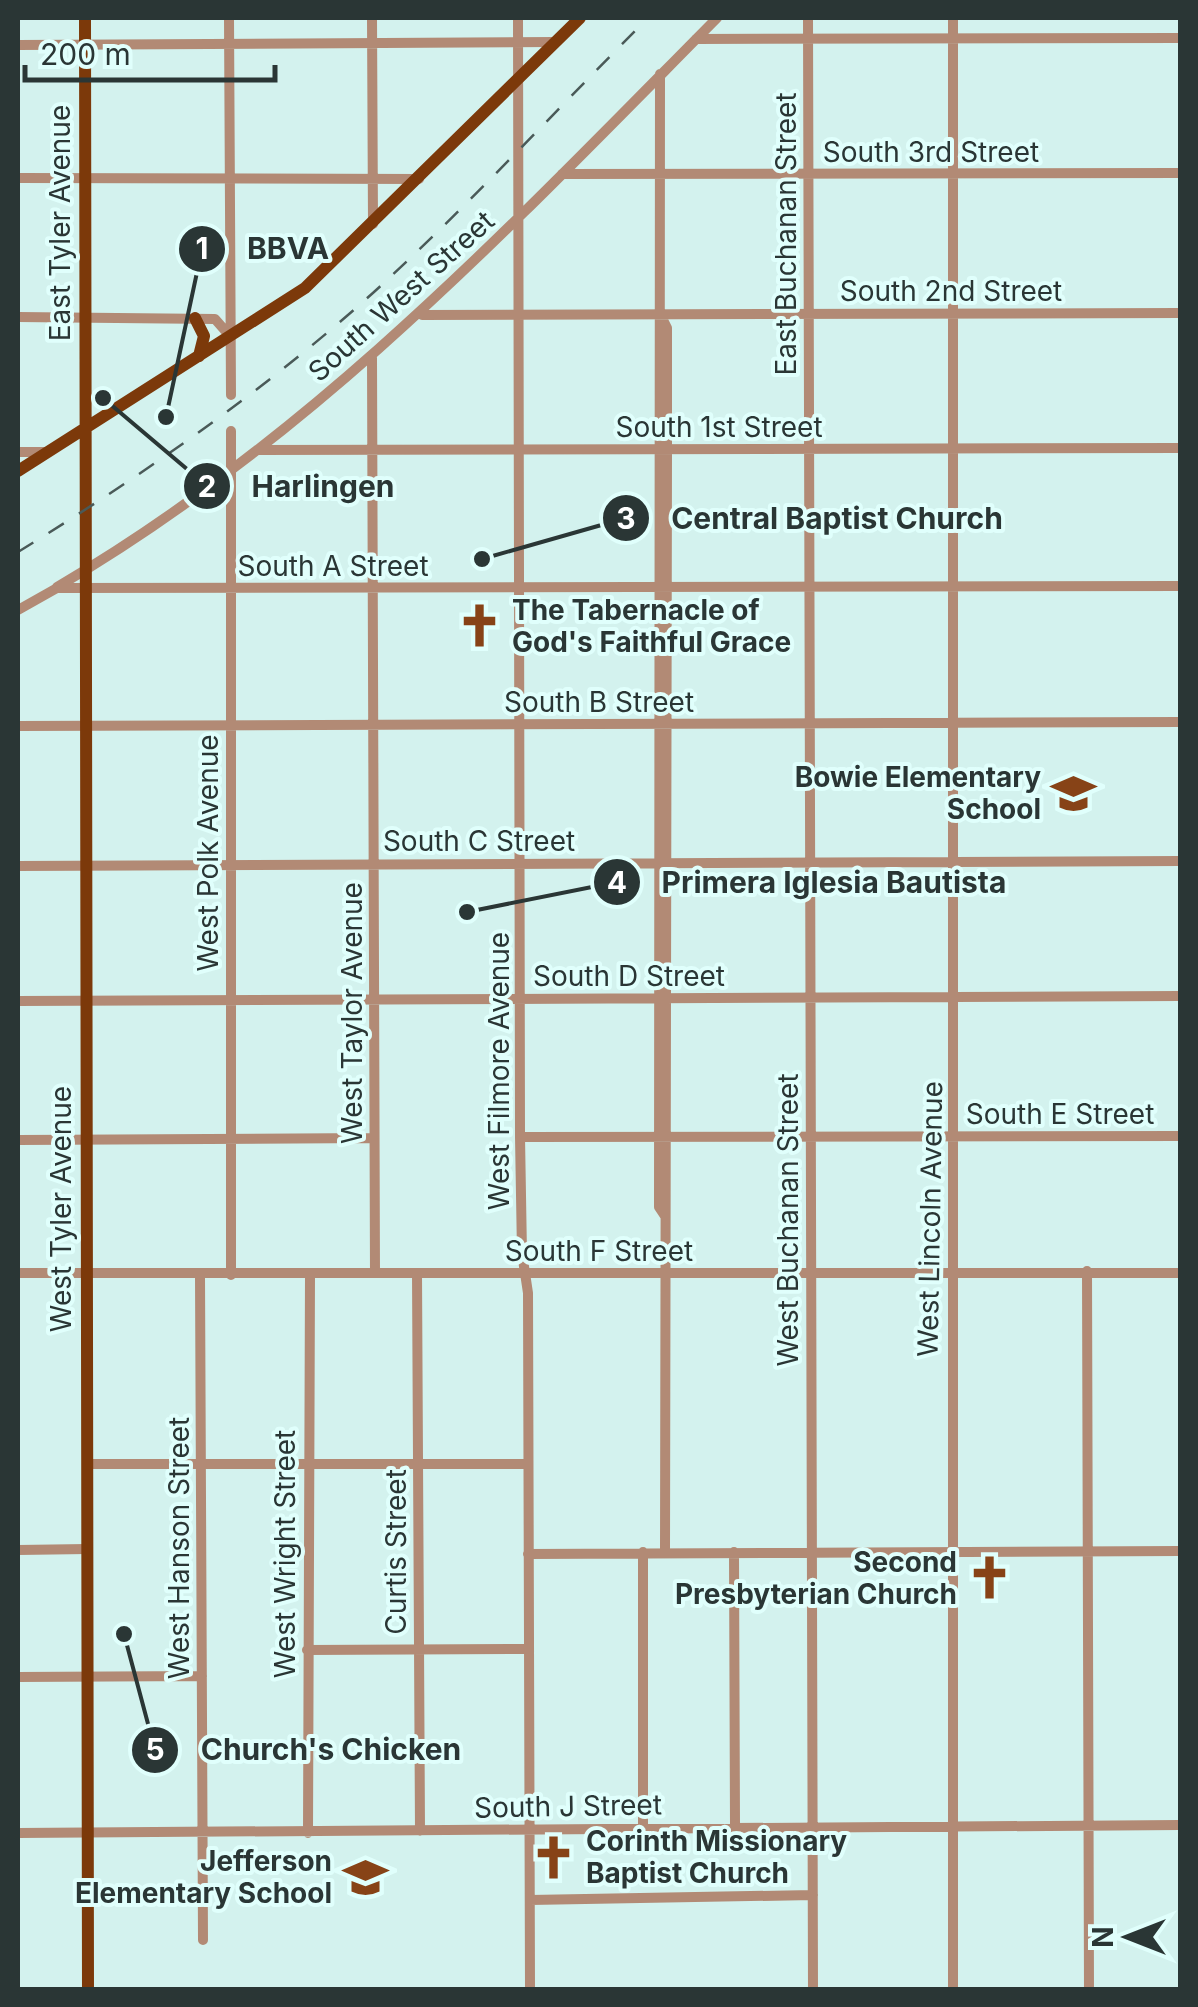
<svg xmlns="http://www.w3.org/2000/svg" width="1198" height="2007" font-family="Inter,sans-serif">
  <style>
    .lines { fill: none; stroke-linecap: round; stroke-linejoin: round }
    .minor { stroke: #b28a75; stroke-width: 10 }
    .major { stroke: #7c390a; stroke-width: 12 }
    .rail { stroke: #4a5a58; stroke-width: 2.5; stroke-dasharray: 18 18; stroke-linecap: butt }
    .labels { text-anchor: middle; stroke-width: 8; stroke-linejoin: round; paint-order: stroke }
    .street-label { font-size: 28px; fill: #2a3635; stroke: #e0fffc }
    .poi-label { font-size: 28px; font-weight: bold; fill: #2a3635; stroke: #e0fffc; text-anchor: end }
    .leader { fill: none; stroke: #2a3635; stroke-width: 4 }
    .callout-dot { fill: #2a3635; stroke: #e0fffc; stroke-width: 4 }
    .mark-label { font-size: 30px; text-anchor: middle; font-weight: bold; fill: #fff }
    .callout-label { font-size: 30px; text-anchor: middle; font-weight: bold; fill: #2a3635; stroke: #e0fffc; stroke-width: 8; stroke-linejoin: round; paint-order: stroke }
  </style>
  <rect width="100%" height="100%" fill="#d3f2ee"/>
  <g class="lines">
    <path class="minor" d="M229,18L231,395
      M372,18L373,224
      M518,18L520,1137L522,1253L528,1293L530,1990
      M808,18L813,1990
      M696,39L1180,38
      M18,45L555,42
      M660,74L659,1207L665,1216
      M562,174L1180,173
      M18,178L419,179
      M422,315L1180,313
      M661,316L667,328V450L665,1552
      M18,317L215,319L229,335
      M372,358L375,1273
      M231,431V1275
      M258,450L1180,448
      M18,452H46
      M57,587C312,438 512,225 717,18
      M18,610L57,588L1180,586
      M18,726L1180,722
      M18,866L1180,861
      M18,1001L1180,996
      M520,1137L1180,1136
      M18,1140L374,1138
      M1087,1271L1089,1990
      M18,1273H1180
      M417,1273L420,1831
      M200,1276L203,1940
      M87,1464H527
      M18,1550L87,1549
      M643,1552V1826
      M734,1552L735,1825
      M528,1554L1180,1551
      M307,1650L528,1649
      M18,1677L202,1676
      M18,1833L1180,1825
      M308,1833L310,1275
      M530,1900L813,1895
      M953,1990V18"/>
    <path class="major" d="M85,18L88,1990
      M195,318L204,336L199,356
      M18,471L305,288L580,18"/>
    <path class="rail" d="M18,552C143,475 264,391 374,292C469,205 557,109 648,18"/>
  </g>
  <defs>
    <symbol id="church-bare" viewBox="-9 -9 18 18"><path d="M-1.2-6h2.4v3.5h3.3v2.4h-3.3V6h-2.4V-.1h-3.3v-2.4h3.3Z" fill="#874317" stroke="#e0fffc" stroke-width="2.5" paint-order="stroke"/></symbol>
    <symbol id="school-bare" viewBox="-9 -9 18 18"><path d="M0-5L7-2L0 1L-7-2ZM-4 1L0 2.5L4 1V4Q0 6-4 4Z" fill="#874317" stroke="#e0fffc" stroke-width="2.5" paint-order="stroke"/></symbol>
  </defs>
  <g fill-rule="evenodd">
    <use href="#church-bare" x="448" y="594" width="63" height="63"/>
    <use href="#school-bare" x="1042" y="762" width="63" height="63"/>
    <use href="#church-bare" x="958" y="1546" width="63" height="63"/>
    <use href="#church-bare" x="522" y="1826" width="63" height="63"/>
    <use href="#school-bare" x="334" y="1846" width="63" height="63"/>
  </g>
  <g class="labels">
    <g class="street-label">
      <text x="931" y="162">South 3rd Street</text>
      <text transform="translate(60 223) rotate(-90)" y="10">East Tyler Avenue</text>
      <text transform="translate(786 234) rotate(-90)" y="10">East Buchanan Street</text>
      <text x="951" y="301">South 2nd Street</text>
      <text transform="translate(401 296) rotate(-42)" y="10">South West Street</text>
      <text x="719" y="437">South 1st Street</text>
      <text x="333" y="576">South A Street</text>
      <text x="599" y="712">South B Street</text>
      <text x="479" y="851">South C Street</text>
      <text transform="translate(208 853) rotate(-90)" y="10">West Polk Avenue</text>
      <text x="629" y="986">South D Street</text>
      <text transform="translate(352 1013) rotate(-90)" y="10">West Taylor Avenue</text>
      <text transform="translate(499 1071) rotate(-90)" y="10">West Filmore Avenue</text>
      <text x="1060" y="1124">South E Street</text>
      <text transform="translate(61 1209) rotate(-90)" y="10">West Tyler Avenue</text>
      <text transform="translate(930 1219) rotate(-89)" y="10">West Lincoln Avenue</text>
      <text transform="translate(788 1220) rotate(-90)" y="10">West Buchanan Street</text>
      <text x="599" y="1261">South F Street</text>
      <text transform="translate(179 1548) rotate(-90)" y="10">West Hanson Street</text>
      <text transform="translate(396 1552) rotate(-90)" y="10">Curtis Street</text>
      <text transform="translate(285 1554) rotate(-90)" y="10">West Wright Street</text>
      <text transform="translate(568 1806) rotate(-1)" y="10">South J Street</text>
    </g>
    <g class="poi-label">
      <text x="512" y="620" text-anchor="start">The Tabernacle of<tspan x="512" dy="32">God's Faithful Grace</tspan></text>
      <text x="1041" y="787">Bowie Elementary<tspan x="1041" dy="32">School</tspan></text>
      <text x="957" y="1572">Second<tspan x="957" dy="32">Presbyterian Church</tspan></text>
      <text x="586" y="1851" text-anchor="start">Corinth Missionary<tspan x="586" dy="32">Baptist Church</tspan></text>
      <text x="332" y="1871">Jefferson<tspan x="332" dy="32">Elementary School</tspan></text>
    </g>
  </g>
  <path class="leader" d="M166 417L202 249M103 398L207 486M482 559L626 518M467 912L617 882M124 1634L155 1750"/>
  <g class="callout-dot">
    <circle cx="166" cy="417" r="10"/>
    <circle cx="103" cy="398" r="10"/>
    <circle cx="482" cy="559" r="10"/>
    <circle cx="467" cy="912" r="10"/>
    <circle cx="124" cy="1634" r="10"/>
    <circle cx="202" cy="249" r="25"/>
    <circle cx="207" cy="486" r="25"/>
    <circle cx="626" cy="518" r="25"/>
    <circle cx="617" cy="882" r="25"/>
    <circle cx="155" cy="1750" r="25"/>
  </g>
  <g class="mark-label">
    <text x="202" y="259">1</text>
    <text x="207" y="497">2</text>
    <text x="626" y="529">3</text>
    <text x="617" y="893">4</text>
    <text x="155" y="1760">5</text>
  </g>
  <g class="callout-label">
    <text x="288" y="259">BBVA</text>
    <text x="323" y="497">Harlingen</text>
    <text x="837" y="529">Central Baptist Church</text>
    <text x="834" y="893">Primera Iglesia Bautista</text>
    <text x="331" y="1760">Church's Chicken</text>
  </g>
  <rect width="1198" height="2007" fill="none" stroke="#2a3635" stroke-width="40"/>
  <g transform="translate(1128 1937) rotate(270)" stroke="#e0fffc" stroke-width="8" paint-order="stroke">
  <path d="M0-8L18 38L0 25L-18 38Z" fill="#2a3635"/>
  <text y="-15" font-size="28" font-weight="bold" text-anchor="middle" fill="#2a3635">N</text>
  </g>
  <path d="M25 65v15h250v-15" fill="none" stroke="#2a3635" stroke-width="5"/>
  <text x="40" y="65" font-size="30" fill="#2a3635" stroke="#e0fffc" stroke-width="8" paint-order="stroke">200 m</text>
</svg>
